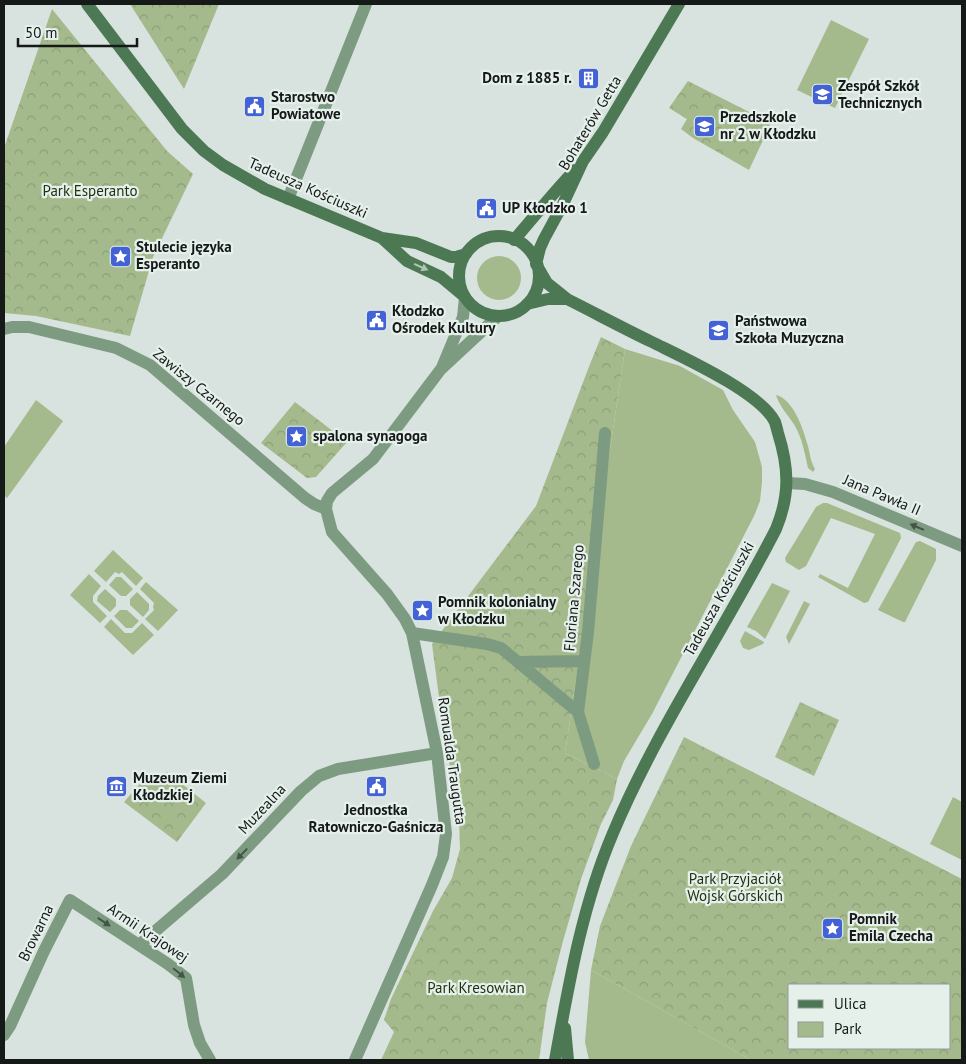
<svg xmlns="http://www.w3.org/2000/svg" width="966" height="1064" font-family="'PT Sans',sans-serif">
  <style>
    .green { fill: #a4ba8c }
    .forest { fill: url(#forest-crowns); fill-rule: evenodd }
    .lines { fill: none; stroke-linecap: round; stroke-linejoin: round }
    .street { stroke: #7d9b81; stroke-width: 12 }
    .secondary { stroke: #4c7954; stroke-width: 12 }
    .oneway { fill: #afc6b6 }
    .oneway2 { fill: #445447 }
    .labels { text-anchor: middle; stroke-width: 4.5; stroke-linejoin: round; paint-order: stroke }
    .poi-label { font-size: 15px; font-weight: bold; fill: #151918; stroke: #e5f0eb; text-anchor: start }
    .street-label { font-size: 15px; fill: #151918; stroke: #e5f0eb }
    .park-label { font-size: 15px; fill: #21300f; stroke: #e5f0eb }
  </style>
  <defs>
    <pattern id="forest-crowns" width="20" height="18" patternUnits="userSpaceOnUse" patternTransform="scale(1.25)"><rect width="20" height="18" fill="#a4ba8c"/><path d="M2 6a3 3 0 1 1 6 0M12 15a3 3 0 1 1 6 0" fill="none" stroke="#8c9f78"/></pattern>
  </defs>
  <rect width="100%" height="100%" fill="#d8e2de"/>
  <path class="green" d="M831,20L869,39L835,108L797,90Z
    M477 278a22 22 0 1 1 44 0a22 22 0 1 1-44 0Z
    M625,349L680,366L723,390L733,410L755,442L762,467V482L760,501L754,516L652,714L624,761L617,779L565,753Z
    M776,395C793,399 803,428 807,443C810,452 810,461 815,469L813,472L808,468C805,454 802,438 795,426C789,416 779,406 776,395Z
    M36,400L63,421L7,498L4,495V447Z
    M823,503H827L900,533L901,538L868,602L864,603L818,577L820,574L848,588L875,534L831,518L806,566L799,570L786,562L785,558L816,507Z
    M920,541L936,549V560L905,622H903L878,610L916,542Z
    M113,550L143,578L136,586L122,572L119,574L115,572L106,582L94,571Z
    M89,574L101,586L93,596V602L107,616L100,623L70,595Z
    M116,577H121L133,589L126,596H121L109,585Z
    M146,582L178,610L158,631L145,619L154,610L153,607L154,603L140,589Z
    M772,583L790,591L765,639L756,631L747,627Z
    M105,589L116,599V606L110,612L97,601L98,596Z
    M137,592L149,604V610L143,617L130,605V599Z
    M804,601L810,604L789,644L786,637Z
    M120,610H127L139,621L132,628H126L114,616Z
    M111,619L125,633H132L142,623L154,635L133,655L104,627Z
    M745,631L764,642L763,644L749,650L743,648L740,641Z
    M953,797L962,802V860L930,844Z
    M591,970L751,1060H589L585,1042Z"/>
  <path class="forest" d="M130,4H219L184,89Z
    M52,9L167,151L193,174L153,257L130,336L36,316L4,313V148Z
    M688,81L771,123L749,170L693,138L681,129L687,119L669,108Z
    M601,337L625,349L565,753L617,779L613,800L601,824L581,879L563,941L547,1003L539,1060H381L394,1032L384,1020L391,999L433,911L452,878L460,849L459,815L444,735L432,644L536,506L590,364Z
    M295,402L347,442L316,477L307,478L261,443Z
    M800,702L839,720L814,776L775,757Z
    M684,737L962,879V1060H751L591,970L600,926L631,846ZM790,985H950V1048H790Z
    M167,772L206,803L177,842L124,802L146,777L157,785Z"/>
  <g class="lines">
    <path class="street" d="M288,199L366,4
      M4,329L12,327H29L116,348L150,365L305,498L314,504L326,509
      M443,365L463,317L465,297
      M787,483L805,484L833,492L962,546
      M412,633L487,644L501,648L578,712
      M518,662L584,661
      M594,764L578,712L588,632L605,433
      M139,945L222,874L301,791L319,776L338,769L437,753
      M4,1035L10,1026L44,951L70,900L168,964L186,978L194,1025L200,1043L210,1060
      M355,1060L432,885L443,857L446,834L437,753L412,633L405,619L387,594L332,532L326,509L327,501L332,493L373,459L441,369L498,316"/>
    <path class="secondary" d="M87,4L182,129L204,151L223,165L265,189L382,238L416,243L451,257H456L466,254
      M459 276a40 40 0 1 1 80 0a40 40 0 1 1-80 0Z
      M382,238L407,261L441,277L465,297
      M514,240C534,217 553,193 575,170
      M527,304L548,299H567
      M565,1028L568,1060
      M555,1060C569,983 582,906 613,833C657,728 724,631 776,529C790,495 789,468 778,433C777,429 776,425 775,422C760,392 682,357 652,342C623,328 595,313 567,299L547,283L536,264L540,248L544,239L563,204L583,161L603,132L679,4"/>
  </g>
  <defs><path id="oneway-solid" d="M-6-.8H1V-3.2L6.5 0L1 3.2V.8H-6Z" transform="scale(1.25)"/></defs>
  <use class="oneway" href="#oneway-solid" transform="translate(421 267) rotate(24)"/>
  <g class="oneway2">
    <use href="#oneway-solid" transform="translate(917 527) rotate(-157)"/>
    <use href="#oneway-solid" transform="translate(242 854) rotate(134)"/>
    <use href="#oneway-solid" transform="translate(104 922) rotate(33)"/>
    <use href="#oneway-solid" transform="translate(179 973) rotate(40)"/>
  </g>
  <defs>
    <symbol id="building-square" viewBox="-11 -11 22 22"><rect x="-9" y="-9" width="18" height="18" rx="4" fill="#4262d5" stroke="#e5f0eb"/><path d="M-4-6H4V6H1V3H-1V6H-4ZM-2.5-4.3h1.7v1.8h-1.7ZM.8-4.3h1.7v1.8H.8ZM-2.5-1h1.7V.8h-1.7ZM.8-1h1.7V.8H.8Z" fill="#fff"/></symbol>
    <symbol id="school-square" viewBox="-11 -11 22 22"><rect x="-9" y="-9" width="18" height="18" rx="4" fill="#4262d5" stroke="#e5f0eb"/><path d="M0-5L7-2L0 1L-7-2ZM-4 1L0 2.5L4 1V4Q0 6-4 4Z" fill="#fff"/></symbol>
    <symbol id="civic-square" viewBox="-11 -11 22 22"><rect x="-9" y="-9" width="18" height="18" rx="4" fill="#4262d5" stroke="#e5f0eb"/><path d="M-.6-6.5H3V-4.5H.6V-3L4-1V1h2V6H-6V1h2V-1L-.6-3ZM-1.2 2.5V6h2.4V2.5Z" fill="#fff"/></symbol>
    <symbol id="sight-square" viewBox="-11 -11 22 22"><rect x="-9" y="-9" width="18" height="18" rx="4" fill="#4262d5" stroke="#e5f0eb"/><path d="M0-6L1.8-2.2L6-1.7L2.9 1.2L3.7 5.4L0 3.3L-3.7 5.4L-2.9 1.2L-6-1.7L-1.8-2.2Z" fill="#fff"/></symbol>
    <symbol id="museum-square" viewBox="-11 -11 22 22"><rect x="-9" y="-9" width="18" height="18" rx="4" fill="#4262d5" stroke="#e5f0eb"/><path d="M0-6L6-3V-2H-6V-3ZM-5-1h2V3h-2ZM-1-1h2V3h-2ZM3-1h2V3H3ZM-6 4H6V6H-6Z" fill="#fff"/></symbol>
  </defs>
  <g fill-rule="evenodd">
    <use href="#building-square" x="576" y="66" width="25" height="25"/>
    <use href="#school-square" x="810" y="82" width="25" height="25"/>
    <use href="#civic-square" x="242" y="94" width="25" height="25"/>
    <use href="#school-square" x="692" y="114" width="25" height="25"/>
    <use href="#civic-square" x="474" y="196" width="25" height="25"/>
    <use href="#sight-square" x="108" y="244" width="25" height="25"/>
    <use href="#civic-square" x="364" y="308" width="25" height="25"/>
    <use href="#school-square" x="706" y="318" width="25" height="25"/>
    <use href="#sight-square" x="284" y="424" width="25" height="25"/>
    <use href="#sight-square" x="410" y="598" width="25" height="25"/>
    <use href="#museum-square" x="104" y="774" width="25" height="25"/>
    <use href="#civic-square" x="364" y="774" width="25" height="25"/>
    <use href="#sight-square" x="820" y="916" width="25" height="25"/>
  </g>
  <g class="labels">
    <g class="poi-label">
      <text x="572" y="83" text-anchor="end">Dom z 1885 r.</text>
      <text x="838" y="91">Zespół Szkół<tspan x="838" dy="17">Technicznych</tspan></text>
      <text x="271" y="102">Starostwo<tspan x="271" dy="17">Powiatowe</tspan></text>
      <text x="720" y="122">Przedszkole<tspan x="720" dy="17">nr 2 w Kłodzku</tspan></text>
      <text x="502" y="213">UP Kłodzko 1</text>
      <text x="136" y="252">Stulecie języka<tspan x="136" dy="17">Esperanto</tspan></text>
      <text x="392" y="316">Kłodzko<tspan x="392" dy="17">Ośrodek Kultury</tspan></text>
      <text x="735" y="326">Państwowa<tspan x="735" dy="17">Szkoła Muzyczna</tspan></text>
      <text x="313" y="441">spalona synagoga</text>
      <text x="438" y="607">Pomnik kolonialny<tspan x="438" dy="17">w Kłodzku</tspan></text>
      <text x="133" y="783">Muzeum Ziemi<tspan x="133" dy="17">Kłodzkiej</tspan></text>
      <text x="376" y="815" text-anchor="middle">Jednostka<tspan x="376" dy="17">Ratowniczo-Gaśnicza</tspan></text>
      <text x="849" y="924">Pomnik<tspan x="849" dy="17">Emila Czecha</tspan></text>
    </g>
    <g class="street-label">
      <text transform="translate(590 123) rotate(-59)" y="5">Bohaterów Getta</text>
      <text transform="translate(308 188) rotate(24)" y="5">Tadeusza Kościuszki</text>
      <text transform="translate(199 387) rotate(39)" y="5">Zawiszy Czarnego</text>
      <text transform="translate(882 495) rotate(23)" y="5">Jana Pawła II</text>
      <text transform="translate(574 598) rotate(-85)" y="5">Floriana Szarego</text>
      <text transform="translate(719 599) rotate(-61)" y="5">Tadeusza Kościuszki</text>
      <text transform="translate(452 761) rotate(82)" y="5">Romualda Traugutta</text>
      <text transform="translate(262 809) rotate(-47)" y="5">Muzealna</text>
      <text transform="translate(36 933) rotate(-64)" y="5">Browarna</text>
      <text transform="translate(148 933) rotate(34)" y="5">Armii Krajowej</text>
    </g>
    <g class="park-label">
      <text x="90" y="196">Park Esperanto</text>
      <text x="735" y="884">Park Przyjaciół<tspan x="735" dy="17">Wojsk Górskich</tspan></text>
      <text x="476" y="993">Park Kresowian</text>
    </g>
  </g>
  <rect width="966" height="1064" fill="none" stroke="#151918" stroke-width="10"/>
  <rect x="788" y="984" width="162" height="65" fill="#e5f0eb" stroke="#929a97"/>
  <rect x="798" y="1000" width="25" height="8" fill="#4c7954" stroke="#929a97"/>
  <text x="834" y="1009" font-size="15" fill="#151918">Ulica</text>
  <rect x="798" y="1022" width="25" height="15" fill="#a4ba8c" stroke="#929a97"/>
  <text x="834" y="1034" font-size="15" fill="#151918">Park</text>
  <path d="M18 38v8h119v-8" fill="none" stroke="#151918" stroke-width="2.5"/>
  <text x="25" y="38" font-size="15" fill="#151918" stroke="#e5f0eb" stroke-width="4" paint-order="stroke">50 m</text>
</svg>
